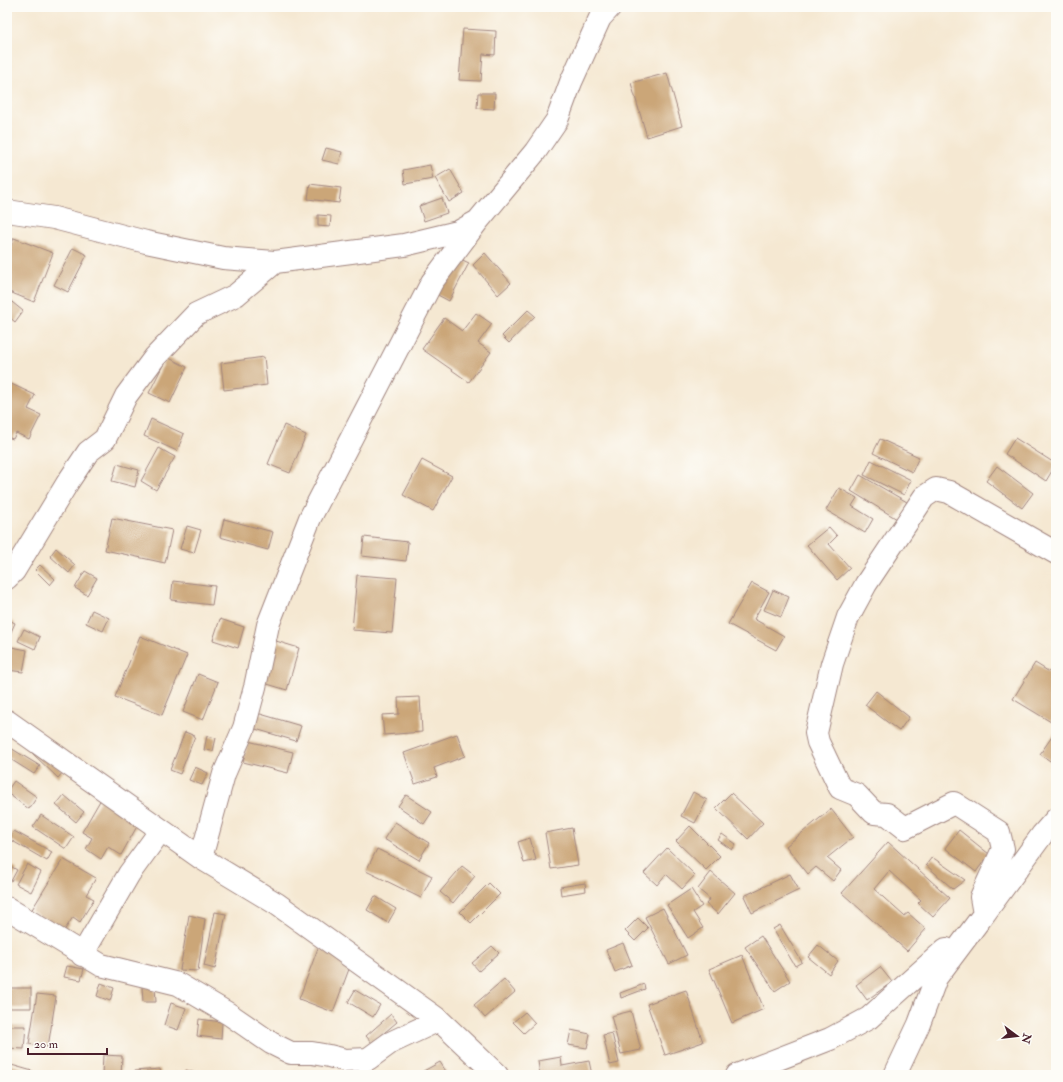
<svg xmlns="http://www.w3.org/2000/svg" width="1063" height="1082" font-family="'IM FELL Double Pica',serif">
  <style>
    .building { fill: #cba678 }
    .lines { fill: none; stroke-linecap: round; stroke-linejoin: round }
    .minor-casing { stroke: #a0847e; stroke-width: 24 }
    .minor { stroke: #fff; stroke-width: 22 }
  </style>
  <rect width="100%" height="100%" fill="#fdfcf7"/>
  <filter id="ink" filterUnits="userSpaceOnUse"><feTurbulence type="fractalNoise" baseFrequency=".025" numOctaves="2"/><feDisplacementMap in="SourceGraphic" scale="8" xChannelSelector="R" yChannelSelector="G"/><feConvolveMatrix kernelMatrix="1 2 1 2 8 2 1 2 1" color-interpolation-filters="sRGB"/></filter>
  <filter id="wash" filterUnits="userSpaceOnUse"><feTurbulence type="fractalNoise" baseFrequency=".012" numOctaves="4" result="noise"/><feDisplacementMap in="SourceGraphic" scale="16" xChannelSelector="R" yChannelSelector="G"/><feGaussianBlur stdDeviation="0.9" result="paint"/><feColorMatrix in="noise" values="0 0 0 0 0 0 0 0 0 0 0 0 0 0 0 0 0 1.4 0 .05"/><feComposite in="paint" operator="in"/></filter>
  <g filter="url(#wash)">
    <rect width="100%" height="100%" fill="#f5e8d2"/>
    <g id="blocks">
      <path class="building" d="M463,29L496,31L495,55L483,54L481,81L459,80Z
        M667,73L682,126L647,137L631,83Z
        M478,93H495L494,109L477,108Z
        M326,148L342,152L339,164L322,160Z
        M430,165L433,179L405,184L403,170Z
        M450,169L464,193L449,202L435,178Z
        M310,184L341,188L339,203L308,199Z
        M442,198L447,213L424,221L419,206Z
        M318,215L331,216L330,227L318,226Z
        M14,238L53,253L34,302L7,291V255Z
        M73,248L87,255L68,292L54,285Z
        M485,253L511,283L498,295L473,265Z
        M454,256L469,263L449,301L434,293Z
        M7,298L23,311L15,322L7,315Z
        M528,310L535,316L509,343L502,336Z
        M476,313L492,324L478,343L491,352L469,382L422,349L444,318L462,331Z
        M167,357L187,367L170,403L149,393Z
        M264,357L267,385L224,390L221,363Z
        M7,382L35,395L28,409L41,415L29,439L16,433L13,439L7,437Z
        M151,419L184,434L177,451L144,436Z
        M284,425L306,435L290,473L268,464Z
        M1015,438L1056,464L1046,481L1005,454Z
        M880,439L919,457L912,472L873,453Z
        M159,448L175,457L156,490L141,481Z
        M422,460L452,476L433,511L403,495Z
        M871,460L911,480L904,495L864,475Z
        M117,464L139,470L135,487L112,481Z
        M997,466L1033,493L1022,508L986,481Z
        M860,475L907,502L897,519L851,491Z
        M839,488L857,498L852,506L873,519L865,533L826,510Z
        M112,518L172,530L165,563L105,550Z
        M224,519L273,532L268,550L220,537Z
        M187,526L201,530L194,553L180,549Z
        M829,527L837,536L829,544L850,568L837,580L807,545Z
        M364,537L408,542L406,561L362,556Z
        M56,548L75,565L69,573L50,556Z
        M40,565L55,579L50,585L35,570Z
        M85,571L97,578L87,595L75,588Z
        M357,575L397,578L392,633L352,630Z
        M173,581L215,586L212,605L171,600Z
        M752,583L769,592L754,619L784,636L776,650L728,624Z
        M773,590L789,597L781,617L764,610Z
        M92,610L109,618L103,631L86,623Z
        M7,619L15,623L7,641Z
        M220,619L244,627L238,648L213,640Z
        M24,629L40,637L35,649L18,641Z
        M140,636L187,655L162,715L115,697Z
        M276,641L299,648L287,690L264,683Z
        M12,647L27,650L23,672L7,670Z
        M1035,663L1056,676V714L1051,722L1013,699Z
        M198,674L218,682L203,720L183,712Z
        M876,691L909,717L899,731L865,705Z
        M420,697L422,732L384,735L382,715L399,714L398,698Z
        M257,713L301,726L296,741L252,728Z
        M1056,731V765L1040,754Z
        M185,732L195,736L180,774L170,770Z
        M457,734L465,756L434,768L437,777L415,784L404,753Z
        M207,736L216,738L213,751L204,750Z
        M248,741L293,752L288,773L243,762Z
        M9,747L40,766L34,774L7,757V750Z
        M36,747L63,772L58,778L31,752Z
        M195,767L208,773L202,785L189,780Z
        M14,781L37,797L29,809L7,793V791Z
        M693,792L707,800L695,823L681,816Z
        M731,793L763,823L748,839L716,808Z
        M64,795L84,812L76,822L56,805Z
        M406,795L432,812L424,824L398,806Z
        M101,799L140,821L121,855L108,847L101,859L86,849L92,838L82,832Z
        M831,809L853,837L827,858L841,870L833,881L816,867L808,874L786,846Z
        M41,815L74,837L66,849L33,827Z
        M395,822L429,843L419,860L384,839Z
        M690,826L720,856L706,870L676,841Z
        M572,828L578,865L551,869L545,833Z
        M959,830L989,854L976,872L945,848Z
        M14,831L52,852L47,861L9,839Z
        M722,834L736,844L732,850L718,840Z
        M530,838L536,860L524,863L518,842Z
        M888,842L950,898L933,917L918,903L921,900L889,871L874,889L904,916L908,913L926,929L907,951L842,893Z
        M667,848L695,875L682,889L666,874L657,885L644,873Z
        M377,849L432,876L421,898L366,871Z
        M932,857L965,880L953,889L926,865Z
        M63,859L96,878L86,895L94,899L80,922L73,917L64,931L31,911Z
        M7,864L17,870L11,881L7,879Z
        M27,864L41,872L31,892L16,884Z
        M462,866L475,876L453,903L440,892Z
        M711,872L735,893L718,914L706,904L710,899L698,889Z
        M790,874L799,890L752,913L744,896Z
        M489,883L500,894L471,923L460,912Z
        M585,883L586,891L561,895L560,887Z
        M691,889L702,906L693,912L703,928L688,938L667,905Z
        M375,896L396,909L388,923L367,910Z
        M663,908L687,955L669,964L645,917Z
        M215,912L226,914L215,969L204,966Z
        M189,915L205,919L198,971L180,970Z
        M638,918L648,928L635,941L625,931Z
        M780,925L802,962L795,966L773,929Z
        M761,936L790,981L775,991L745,947Z
        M623,943L632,965L615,972L606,950Z
        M818,945L838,961L829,974L808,957Z
        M492,946L499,953L479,971L472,963Z
        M318,948L352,961L333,1012L299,999Z
        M742,955L764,1009L732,1023L709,969Z
        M67,966L84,969L81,980L64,977Z
        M880,967L892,982L867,1000L856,985Z
        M504,979L515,992L485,1018L474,1005Z
        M101,983L114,988L110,1001L97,996Z
        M644,984L645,989L621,998L620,993Z
        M142,987H155L156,1002H143Z
        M7,988H31V1008H7Z
        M355,990L380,1005L373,1017L348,1002Z
        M686,990L703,1042L665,1055L647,1004Z
        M37,994L56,996L48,1047L29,1044Z
        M171,1003L186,1008L178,1030L164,1025Z
        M631,1011L641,1050L621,1054L611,1016Z
        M525,1012L535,1023L524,1033L513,1022Z
        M391,1014L397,1022L372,1043L366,1036Z
        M199,1019L222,1022L221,1039L197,1036Z
        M7,1026H26L24,1049L7,1048Z
        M571,1030L590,1034L587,1048L568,1045Z
        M612,1033L619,1063L610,1065L603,1035Z
        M103,1055L122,1056L121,1075H102Z
        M561,1057L562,1066L589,1061L592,1075H540L538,1061Z
        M440,1062L447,1073L443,1075H421L420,1073Z
        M8,1064L46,1075H7Z
        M160,1069L161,1075H135V1071Z
        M186,1070L202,1075H185Z"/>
    </g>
  </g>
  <g filter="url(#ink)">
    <use href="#blocks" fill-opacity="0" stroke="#a0847e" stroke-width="1"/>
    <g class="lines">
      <defs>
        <path id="minor" d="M7,211L54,218L146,242L223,258L275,262L404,245L458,232L476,222
          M7,578L14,571L68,482L88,452L105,439L126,396L155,357L196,314L236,295L275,262
          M7,721L201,858L277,904L439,1020L497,1075
          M201,858L224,774L244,728L255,687L268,625L310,518L432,282L477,222L535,152L557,120L571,82L600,18L610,7
          M7,908L101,965L178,984L229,1014L271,1043L291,1053H312L329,1056L345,1060L368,1059L390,1043L439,1020
          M982,917L1042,835L1056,819
          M82,955L129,874L161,830
          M737,1075L830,1039L869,1018L946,949
          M895,1075L919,1024L936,978L984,914L981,897L1003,849L999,832L954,803L905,828L887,814L874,813L857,795L840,788L818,742L816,733L832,664L848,617L866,584L924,497L936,489L949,492L1056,553"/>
      </defs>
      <use href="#minor" class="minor-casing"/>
      <use href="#minor" class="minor"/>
    </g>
  </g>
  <rect width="1063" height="1082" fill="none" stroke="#fdfcf7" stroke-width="24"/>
  <g transform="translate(1017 1036) rotate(105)" stroke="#fdfcf7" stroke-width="3" paint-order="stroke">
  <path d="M0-3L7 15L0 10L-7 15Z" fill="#4a1f2b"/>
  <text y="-6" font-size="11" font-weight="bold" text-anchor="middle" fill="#4a1f2b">N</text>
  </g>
  <path d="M28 1048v6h79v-6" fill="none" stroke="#4a1f2b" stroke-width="2"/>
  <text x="34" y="1048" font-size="12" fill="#4a1f2b" stroke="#fdfcf7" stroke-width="3" paint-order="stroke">20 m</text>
</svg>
